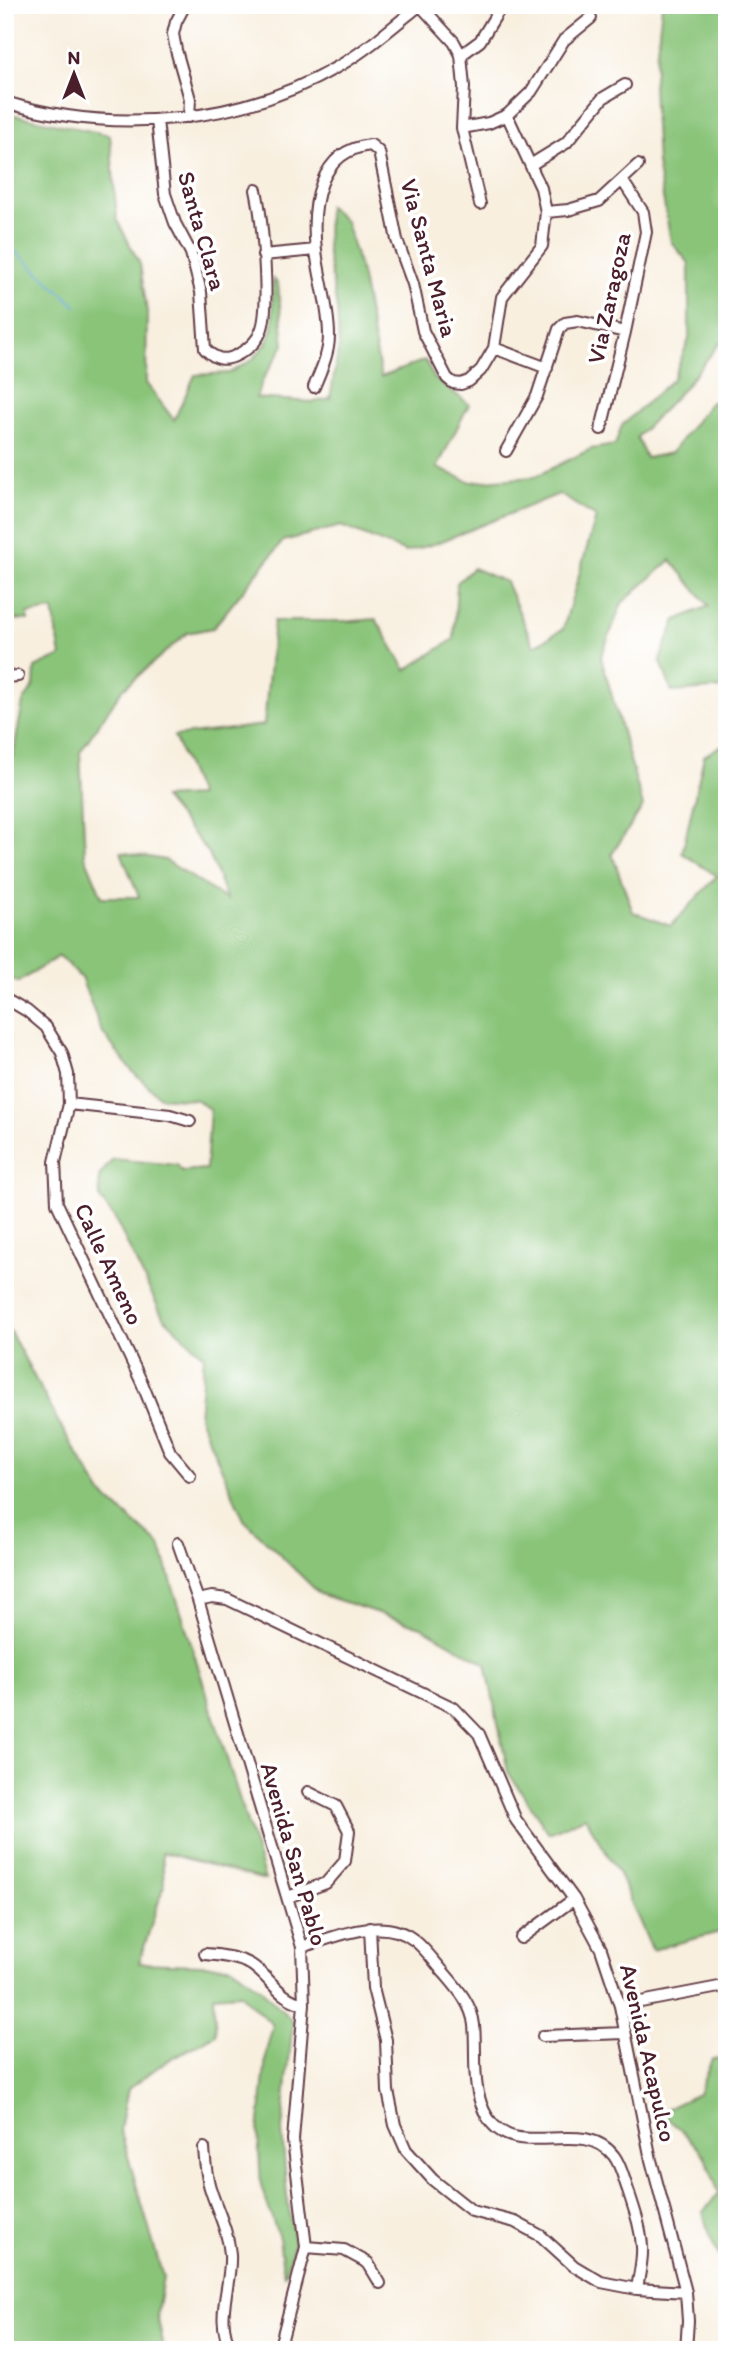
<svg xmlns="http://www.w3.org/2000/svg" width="732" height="2355" font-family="Itim,sans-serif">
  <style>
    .green { fill: #89c479; stroke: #6a7252; stroke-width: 2; fill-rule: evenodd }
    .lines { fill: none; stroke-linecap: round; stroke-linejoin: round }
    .stream { stroke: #60a4d5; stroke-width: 2 }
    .minor-casing { stroke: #643e46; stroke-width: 14 }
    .minor { stroke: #fff; stroke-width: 10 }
    .labels { text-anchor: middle; stroke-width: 7; stroke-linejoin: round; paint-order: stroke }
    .street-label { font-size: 24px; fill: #4a1f2b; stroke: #fff }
  </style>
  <rect width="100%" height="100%" fill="#fff"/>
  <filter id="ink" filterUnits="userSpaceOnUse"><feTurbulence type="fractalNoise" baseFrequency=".0143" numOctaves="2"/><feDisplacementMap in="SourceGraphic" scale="14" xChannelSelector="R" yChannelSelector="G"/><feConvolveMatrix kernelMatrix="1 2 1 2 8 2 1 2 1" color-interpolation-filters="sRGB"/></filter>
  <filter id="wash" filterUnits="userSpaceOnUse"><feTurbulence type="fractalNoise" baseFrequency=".00686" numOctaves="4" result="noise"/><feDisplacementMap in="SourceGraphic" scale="28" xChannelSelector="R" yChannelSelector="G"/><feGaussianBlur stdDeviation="1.57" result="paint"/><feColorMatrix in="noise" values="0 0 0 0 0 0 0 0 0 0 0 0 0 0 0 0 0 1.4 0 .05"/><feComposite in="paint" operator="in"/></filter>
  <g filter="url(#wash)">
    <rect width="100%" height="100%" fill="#f8efdf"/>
    <path class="green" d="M662,5H727V131L723,132L727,166V222L725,225L727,287L724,294L727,296V340L720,343L683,389L637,437L646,458L671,453L710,403L727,395V694L725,688L672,692L660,659L676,620L709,606L671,560L622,603L601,657L643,806L612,854L633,912L671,926L717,876L682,853L704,756L727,742V1933H716L652,1950L618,1872L585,1817L549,1833L508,1772L486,1664L421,1627L320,1594L244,1520L199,1417L204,1356L163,1317L114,1217L100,1199L99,1176L113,1159L177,1165L182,1171L206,1169L210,1110L197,1100L160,1097L132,1071L102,1032L81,978L59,956L18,982L5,976V756H13L23,702L34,686L35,668L61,656L53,610L28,614V620L5,619V113L110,135L117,220L140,264L147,311L146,383L174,420L195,375L229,373L252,360L266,344L273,328V279L278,284L284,345L263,379L256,398L314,402L330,399L339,345L337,309L327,251L328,206L346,222L361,273L381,377L425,360L434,378L469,404L437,468L471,482L534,477L591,449L615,445L622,425L673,379L689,339V263L671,242L657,164L653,87ZM559,494L596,517L563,629L534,646L506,582L473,568L457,583L454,639L406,670L376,619L353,621H274L264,725L174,736L199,796L163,798L208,852L227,900L165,860L121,852L139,897H102L85,856L80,752L122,690L187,633L213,628L283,541L341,526L406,552L437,543Z
      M5,1322L60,1425L102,1494L160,1545L265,1880L162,1852L164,1885L139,1963L231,1966L261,1989L293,2021L282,2130L287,2196L294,2244L284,2276L279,2238L261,2186L258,2132L267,2048L273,2025L240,1994L213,1996L216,2034L165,2062L128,2089L120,2129L163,2277L157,2314L164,2350H10L5,2329Z
      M712,2059L727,2060V2272L709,2235L703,2212L719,2193L704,2155L685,2134L660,2112L698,2094Z"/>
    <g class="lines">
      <path class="stream" d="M5,246L20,255L76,306"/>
    </g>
  </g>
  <g filter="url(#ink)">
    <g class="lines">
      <defs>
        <path id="minor" d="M185,5L176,22L173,34L176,50L190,99L189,117
          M420,5L454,42L461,55L464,87L462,128L480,204
          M461,55L480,41L502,5
          M5,102C114,135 240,124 339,66C368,49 394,26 420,5
          M157,120L165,194L175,223L191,253L201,292L205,349C216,360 225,362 239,354C248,349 257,342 261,331C271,307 262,217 256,190
          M462,128L489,123L507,115L531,92L564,40L591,18
          M532,164L566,143L603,98L625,85
          M546,212L568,210L599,201L638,165
          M263,255L316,250
          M494,348L547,368
          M314,387C321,370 329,354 329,336C329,306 319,279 316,250C311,207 318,150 371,145L379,152L397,240L413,284L423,331L447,378L453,383L461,384L469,381L481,370L494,348L502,297L542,246L546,212L541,188L507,115
          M601,429L625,332L646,232L643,212L622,180
          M506,451L537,396L559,329L565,323L578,321L625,332
          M5,677L18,676
          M5,998L27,1011L46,1027L62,1053L68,1074L69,1104L55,1162L57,1203L142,1383L170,1452L190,1476
          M69,1104L170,1115L190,1121
          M178,1543L198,1600L302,1947L304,2004L293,2140L306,2247L279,2350
          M198,1600L212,1597L227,1599L454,1708L479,1734L516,1820L574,1899L601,1949L620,2006L651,2160L686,2292L688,2321L686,2350
          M288,1897L326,1883L345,1861L349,1831L336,1806L308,1792
          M370,1928L373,1988L386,2040L388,2091L395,2125L406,2150L433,2180L472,2211L515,2222L541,2236L574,2266L601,2282L637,2289L686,2292
          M521,1938L574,1899
          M302,1947C335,1937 383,1915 414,1940C426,1949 436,1964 446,1975C458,1989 472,2005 474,2025C477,2056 470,2090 488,2118C516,2163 583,2115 614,2156C621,2165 624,2180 628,2190C634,2209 641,2227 642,2247C643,2260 639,2275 637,2289
          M205,1954C221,1955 236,1957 250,1964C270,1976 278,1999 304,2004
          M620,2006L719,1987L727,1988
          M543,2036L625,2033
          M204,2148C205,2162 206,2177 211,2191C218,2212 228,2231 230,2254C232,2287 213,2319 232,2350
          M306,2247L344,2250L368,2263L380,2283"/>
      </defs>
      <use href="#minor" class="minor-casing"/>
      <use href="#minor" class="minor"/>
    </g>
  </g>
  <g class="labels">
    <g class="street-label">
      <text transform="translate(202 231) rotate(74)" y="8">Santa Clara</text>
      <text transform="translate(429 258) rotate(75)" y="8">Via Santa Maria</text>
      <text transform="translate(609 298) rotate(-78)" y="8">Via Zaragoza</text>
      <text transform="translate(109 1264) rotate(65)" y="8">Calle Ameno</text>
      <text transform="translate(294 1854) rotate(74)" y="8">Avenida San Pablo</text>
      <text transform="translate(648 2053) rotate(77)" y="8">Avenida Acapulco</text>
    </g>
  </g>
  <rect width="732" height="2355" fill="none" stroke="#fff" stroke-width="28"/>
  <g transform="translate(74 74)" stroke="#ffffff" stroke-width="5" paint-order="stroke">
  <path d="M0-5L12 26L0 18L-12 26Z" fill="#4a1f2b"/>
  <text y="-10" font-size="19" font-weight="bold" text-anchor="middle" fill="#4a1f2b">N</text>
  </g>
</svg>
